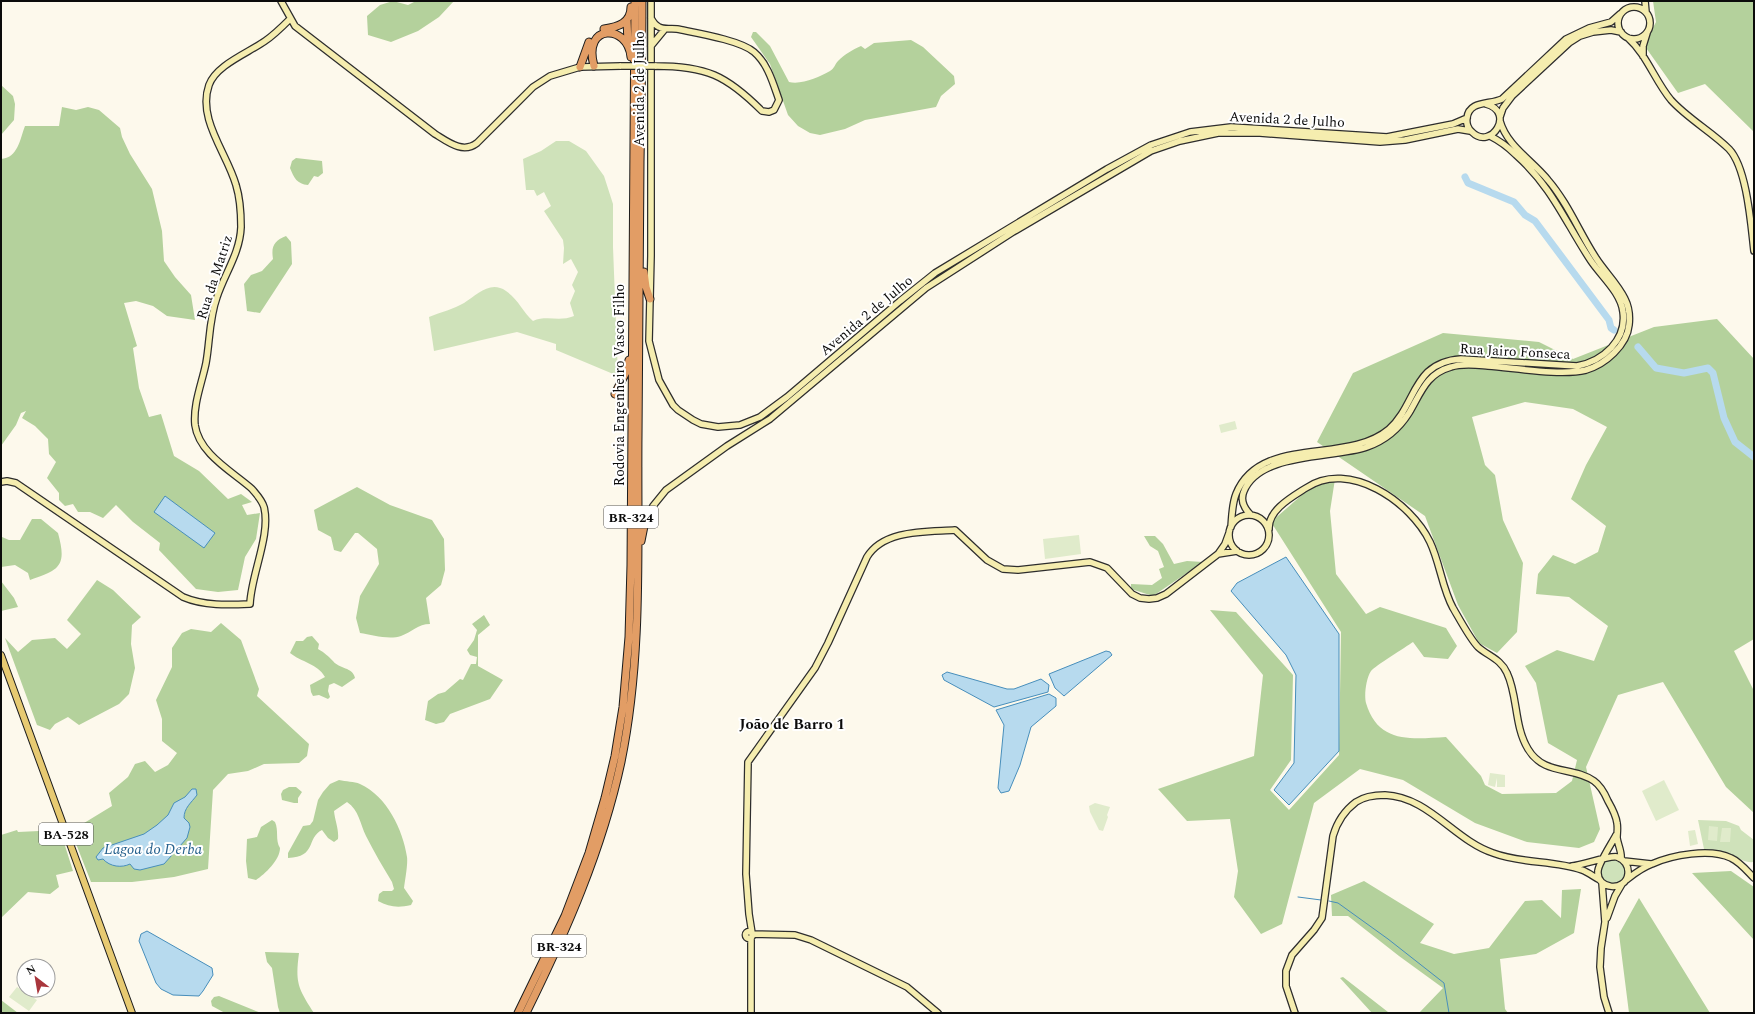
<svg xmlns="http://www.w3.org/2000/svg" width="1755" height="1014" font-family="Spectral,serif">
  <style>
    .green { fill: #cfe2ba }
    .forest { fill: #b4d19c }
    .pitch { fill: #e0ebcb }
    .water { fill: #b7daee; stroke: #478ebb }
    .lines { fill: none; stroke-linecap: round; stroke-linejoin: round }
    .stream { stroke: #478ebb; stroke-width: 1 }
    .river { stroke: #b7daee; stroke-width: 7 }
    .secondary-casing { stroke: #2d2d2d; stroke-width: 8 }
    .primary-casing { stroke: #1c1c1c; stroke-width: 8 }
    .highway-casing { stroke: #1c1c1c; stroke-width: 9 }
    .secondary { stroke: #f5edaf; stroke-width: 5.5 }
    .primary { stroke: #e7ca72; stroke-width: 6 }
    .highway { stroke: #e29d65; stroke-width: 7 }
    .secondary-bridge-casing { stroke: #2d2d2d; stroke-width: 8; stroke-linecap: butt }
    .secondary-bridge { stroke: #f5edaf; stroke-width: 5.5 }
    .labels { text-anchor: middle; stroke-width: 4; stroke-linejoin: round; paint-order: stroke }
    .shield { fill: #fff; stroke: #545454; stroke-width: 1 }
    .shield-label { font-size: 13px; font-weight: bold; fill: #0b0b0b }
    .street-label { font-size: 14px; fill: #0b0b0b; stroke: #fff }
    .neighbourhood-label { font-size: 15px; font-weight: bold; fill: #0b0b0b; stroke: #fff }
    .water-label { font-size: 15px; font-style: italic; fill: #25608d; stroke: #fff }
  </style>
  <rect width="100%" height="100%" fill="#fdf9ec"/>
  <path class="green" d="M556,141H569L586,151L604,176L613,204V247L618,376L556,350V344L517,332L434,351L429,317C441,312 454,309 464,303C477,295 490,280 506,291C518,299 523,312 533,321C546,315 560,322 574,316L570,303L575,291L572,285L578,272L571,259L563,264L564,248L563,240L544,211L551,206L544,192L537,196L534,190H526L523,159L541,151Z
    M1698,820L1726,821L1739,826L1741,830L1754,840V862C1745,863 1741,859 1733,856C1723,852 1714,850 1704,849Z
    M1599 871a13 13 0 1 1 26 0a13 13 0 1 1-26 0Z"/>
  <path class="forest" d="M393,1L408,5L416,1H454L439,17L418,31L391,42L368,35L367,16L380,5Z
    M1653,1H1754V132L1705,84L1678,93L1644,45L1656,22Z
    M753,32H756L770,46L789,82C802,85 819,77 830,71C834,69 835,64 838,61C845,54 852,50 861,46L865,49L874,43L911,40L923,47L954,76L955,84L941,96L936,107L865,120L845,129L820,135L810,133L798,126L788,115L770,64L751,37Z
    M1,85L13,96L15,104L14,120L1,135Z
    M62,107L76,110L88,107L99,110L120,128L122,137L130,154L152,189L162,231L164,261L175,277L191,295L195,320L167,316L153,306L136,301L124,303L137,346L133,348L139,388L149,417L161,414L174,456L199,471L228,499L241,494L252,502L242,505L247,515L260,513L256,539L245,557L238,590L218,592L196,589L159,550L160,543L133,522L116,505L103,518L90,512H78L73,504L65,506L59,500V493L47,478L56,462L49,454L48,439L35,426L22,418L26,411L21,413L16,425L1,446V159C18,158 20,139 25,126H59Z
    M296,158L322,161L323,173L318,177L314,176L308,185C297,184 294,178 290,168L292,161Z
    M286,236L291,242L292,264L260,313L247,311L244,284L251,275L262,271L273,259C271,246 274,241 286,236Z
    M1717,319L1754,359V639L1734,651L1754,691V813L1726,787L1663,682L1618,695L1586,767L1600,829L1594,842L1579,848L1527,842L1475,823L1403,780L1360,769L1314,803L1282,924L1261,934L1234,897L1238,871L1230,819L1187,821L1158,789L1254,756L1263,675L1210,610L1236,612L1293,675L1291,760L1270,790L1289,810L1339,755L1341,632L1271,522L1311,487L1335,479L1330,511L1336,574L1366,614L1380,607L1446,628L1457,646L1448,659L1424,657L1413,642C1406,647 1375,666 1371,671C1366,678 1364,696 1366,703C1378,744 1412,739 1446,737L1481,776L1485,785L1502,794L1556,793L1572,781L1577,760L1548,743L1536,683L1525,666L1557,650L1594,661L1608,626L1569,597L1536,594L1538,574L1553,555L1575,564L1598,552L1606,526L1571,499L1586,465L1607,427L1573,409L1525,402L1472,417L1485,465L1495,475L1503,520L1523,563L1517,632L1497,653L1479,643L1458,605L1425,516L1317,442L1353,373L1443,333L1539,342L1573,359L1654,327Z
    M357,487L390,505L432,520L444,539L445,570L441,585L426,598L430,624C418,624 412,632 401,636C389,640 372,635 360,633L356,618L360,596L379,564L377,549L358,533H355L341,552L334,550L331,537L318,530L314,510Z
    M32,519H41L58,533C67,566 60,570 30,580L28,573L15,565L1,567V538L2,537L9,540H20Z
    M1144,536H1155L1163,544L1174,564L1187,561L1203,562L1153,596L1131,589V584L1152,585L1162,578L1159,569L1164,567L1158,551L1150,546Z
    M97,580L113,590L141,617L132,625L131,644L135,668L129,694L119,704L79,725L68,717L55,724L50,730L37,725L5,638L18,652L32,640L55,638L67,649L81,634L67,620Z
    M1,581L14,598L18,607L1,611Z
    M484,615L490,625L478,635V666L503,680L490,699L450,714L444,722L436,724L425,720L428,701L438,694L445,692L460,679L463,680L471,664H476L477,657L470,655L467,650L474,640L477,630L472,624Z
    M221,623L241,640L259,689L257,696L309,744L307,756L299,763L264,764L248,771L228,774L213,790L208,869L174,877L132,882H91L71,831L112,806L109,793L128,777L135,764L145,761L155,772L168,765L177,753L162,741V719L156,700L172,667V648L182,633L191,629L211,632Z
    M312,636L319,644L318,649C325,653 328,656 333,661C339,669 353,667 355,678L342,687L334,683L329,685L328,691L330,697L328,699L319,695L313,696L311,692L310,685L325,677C318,664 301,662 290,653L296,641H303L307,637Z
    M339,780C346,782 354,781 360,784C387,796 403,830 407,857C408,864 405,880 404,888L413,901L411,905C398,908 389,907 378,901L379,894L383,891H392L394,889L392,882C383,867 374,852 366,836C360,824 359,810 347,802L334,811C335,821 339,829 338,839L334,842L328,838L322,830C306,838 317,857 288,858V853L303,826L310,825L313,821L318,800L323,792L330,784Z
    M289,787H296L302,792L298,798V803H294L282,800L281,794L283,790Z
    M272,820L275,822C279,831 275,840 280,848C280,860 265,874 256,880L248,878L246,861L247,839L257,837L261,827Z
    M17,830L18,832L60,830L73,871L56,875L59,887L50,894L28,892L1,918V835Z
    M1731,871L1754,887V940L1692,873Z
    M1364,881L1434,924L1420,943L1454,954L1489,948L1525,901L1542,900L1561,918L1562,890L1581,889L1574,933L1536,954L1500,959L1505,1009L1508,1013H1419L1443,988L1399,956L1348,916H1332L1331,895Z
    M1639,898L1710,1013H1629L1619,934Z
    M265,952L299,953C295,983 298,988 314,1013H280L278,1007L272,968L267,962Z
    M1343,977L1388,1012L1389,1013H1372L1340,978Z
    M219,996L261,1013H225L212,1006L211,1001L214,997Z
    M1,1000L18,1013H1Z"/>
  <path class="pitch" d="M1235,421L1237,429L1221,433L1219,425Z
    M1079,535L1081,554L1045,559L1043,539Z
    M1490,773L1505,775V787H1497V778L1495,787L1488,785Z
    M1664,780L1679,810L1656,821L1642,791Z
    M1095,803L1110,807L1107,815L1108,817L1103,831L1099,830L1090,812L1089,806Z
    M1709,826L1718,827L1717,841L1708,840Z
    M1722,828H1731L1730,842H1720Z
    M1695,830L1698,844L1690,846L1688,831Z
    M17,987L37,1000L29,1011L9,997Z"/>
  <path class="water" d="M165,496L215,533L204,548L154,512Z
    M1286,557L1339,634V751L1289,805L1274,790L1294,763L1296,675L1286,655L1231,591L1237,583Z
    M1106,651L1110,652L1112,655L1064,696L1055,688L1049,674Z
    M947,672L1007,689H1014L1041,679L1049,685L1048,692L994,707L944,680L942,675Z
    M1049,694L1056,698V706L1031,727L1020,765L1009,791L1001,793L998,788L1004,725L996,710Z
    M192,789H196L197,795C191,803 184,808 184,818L189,823L190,827L187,838L164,864L140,870L134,869L130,864C122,868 110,867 103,859L98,860L96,857L103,848L144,834L157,825L168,815L174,803L185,797Z
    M147,931L212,968L213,975L203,991L199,996L173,995L161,989L156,983L139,941L141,934Z"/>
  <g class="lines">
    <path class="stream" d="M1298,897L1321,900
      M1329,901L1338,903L1388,939L1444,983L1449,1013"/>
    <path class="river" d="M1465,177L1468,183L1514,202L1525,215L1535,221L1609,320L1611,328L1614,330
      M1638,347L1656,368L1684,373L1708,368L1713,373L1724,418L1735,442L1754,457"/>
    <defs>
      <path id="secondary" d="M281,1L295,26L435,134C448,142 463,154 477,143L533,87L550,76L580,67L621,66
        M651,1V256L649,341L659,380L673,405L678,410L693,420L701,424L718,427L740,425L760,417L787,397L900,301L935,273L1107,169L1151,145L1190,132L1231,127L1387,137L1453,124L1467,118
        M1645,1L1646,12
        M1618 23a16 16 0 1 1 32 0a16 16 0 1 1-32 0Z
        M651,18C653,22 655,25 659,27C664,30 671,28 677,29C696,33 740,40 754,52C768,64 773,83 779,100L774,110L769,112L762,111C726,75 706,66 655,66
        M1628,38C1647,55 1655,81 1671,100C1687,118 1712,132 1729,149C1747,168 1751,225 1754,251
        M651,46L665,29
        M1643,56V46L1647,33
        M1486,104C1516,112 1491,151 1472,132C1468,129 1466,123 1467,118C1469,100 1490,105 1502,99L1566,39L1589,28L1611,22L1620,14
        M1500,117L1503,108L1512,96L1569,43L1580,36L1593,32L1611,30L1621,32
        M1,482L7,481L16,483L183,597C204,606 228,605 250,604C251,575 271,535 264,507C262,500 257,495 252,489C233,472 199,454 195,425C193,404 202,383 206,363C210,341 209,319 217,297C225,273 240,253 241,227C241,213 240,198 236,185C227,153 197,119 209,85C216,65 248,53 265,41C274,35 282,27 290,19
        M1250,514C1244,508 1240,500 1244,491C1260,452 1333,459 1367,447C1384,441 1399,429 1409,413C1421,393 1426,374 1451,367C1463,363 1476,365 1488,366C1515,368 1561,376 1586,370C1596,367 1607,360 1614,353C1622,345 1628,336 1629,325C1630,316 1629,307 1625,299C1618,284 1605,272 1596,258C1579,232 1568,203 1548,180C1532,160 1507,146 1500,121
        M1229 535a20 20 0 1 1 40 0a20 20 0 1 1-40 0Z
        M644,526L653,506L666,490L727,446L770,419L926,288L1013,232L1151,151L1180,141L1218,133H1260L1380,142L1405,140L1458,129L1470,131
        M1231,527C1232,516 1232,504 1236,494C1260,434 1347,465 1389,429C1417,404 1412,362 1461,359L1577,366C1603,361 1627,340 1623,312C1621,293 1601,276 1591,261C1565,222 1553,188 1516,155C1508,147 1500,141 1490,136
        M1269,529C1268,510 1292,497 1306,488C1349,459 1411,502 1430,542C1440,563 1442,588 1453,608C1459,618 1470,639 1478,647C1488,656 1501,659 1507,673C1518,696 1514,726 1528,749C1544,776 1573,766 1594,781C1601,786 1605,794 1608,801C1612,808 1616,815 1617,823C1618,828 1617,833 1617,838C1618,845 1622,852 1621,859
        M1218,554L1237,551
        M1624,861L1651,864
        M1572,866C1583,865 1610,855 1617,857C1624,859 1629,866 1628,874C1626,892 1596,890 1598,871C1598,864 1612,843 1616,835
        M1626,880C1634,874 1643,867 1652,864C1672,855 1710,848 1731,858C1740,862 1747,871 1754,878
        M1602,883L1605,922L1601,948L1600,967L1604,997L1609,1013
        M1607,918L1615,896L1622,884
        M745.5 935a3.5 3.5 0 1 1 7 0a3.5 3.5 0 1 1-7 0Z
        M752,933L749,914L746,874L748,762L815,668L828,643L867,557C884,529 927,532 955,530L987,560L1003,569L1018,570L1090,562L1107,568L1132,594L1140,598L1149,599L1157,598L1166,594L1218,554L1225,544L1229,533
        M752,934L795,935L811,940L907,987L938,1013
        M751,1013V938
        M1295,1013L1286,986V971L1292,955L1314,930L1322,918L1333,836C1337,822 1344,811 1356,802C1365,796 1375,795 1385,795C1429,797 1454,840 1493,853C1522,864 1554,860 1582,870C1588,872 1594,877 1600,880"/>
      <path id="primary" d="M1,655L132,1013"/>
      <path id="highway" d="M627,20L628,43
        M604,29C618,27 631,23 631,7
        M594,66C582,23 628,24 631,57
        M580,67L589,42
        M644,272L646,287L650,299
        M615,394L626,372L629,360
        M641,541L644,526
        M518,1013L565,916L589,853L605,798L615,756L623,707L629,637L631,565L635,1
        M526,1013C566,932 602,850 621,762C643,655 637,544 638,436C639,345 639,253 640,162C641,108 642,55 642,1"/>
    </defs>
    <use href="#secondary" class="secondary-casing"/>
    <use href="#primary" class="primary-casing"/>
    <use href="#highway" class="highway-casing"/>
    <use href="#secondary" class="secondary"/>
    <use href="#primary" class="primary"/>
    <use href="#highway" class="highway"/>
    <defs>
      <path id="secondary-bridge" d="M621,66H655"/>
    </defs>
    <use href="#secondary-bridge" class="secondary-bridge-casing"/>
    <use href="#secondary-bridge" class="secondary-bridge"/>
  </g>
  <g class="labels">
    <g class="shield">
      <rect x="604" y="506" width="54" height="22" rx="3"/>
      <rect x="39" y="823" width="54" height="22" rx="3"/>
      <rect x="532" y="935" width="54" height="22" rx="3"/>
    </g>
    <g class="shield-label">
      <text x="631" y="522">BR-324</text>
      <text x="66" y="839">BA-528</text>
      <text x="559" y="951">BR-324</text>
    </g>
    <g class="street-label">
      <text transform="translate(639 89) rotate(-90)" y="5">Avenida 2 de Julho</text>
      <text transform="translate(1287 119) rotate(3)" y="5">Avenida 2 de Julho</text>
      <text transform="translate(214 277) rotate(-72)" y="5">Rua da Matriz</text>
      <text transform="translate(866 315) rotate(-40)" y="5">Avenida 2 de Julho</text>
      <text transform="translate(1515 351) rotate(3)" y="5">Rua Jairo Fonseca</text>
      <text transform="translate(619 385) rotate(-90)" y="5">Rodovia Engenheiro Vasco Filho</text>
    </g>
    <g class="neighbourhood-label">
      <text x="792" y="729">João de Barro 1</text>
    </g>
    <g class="water-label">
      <text x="153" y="854">Lagoa do Derba</text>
    </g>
  </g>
  <rect width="1755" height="1014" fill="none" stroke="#0b0b0b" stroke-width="4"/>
  <g transform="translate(36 978) rotate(329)"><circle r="19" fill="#ffffff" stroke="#9d9d9d"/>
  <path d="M0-3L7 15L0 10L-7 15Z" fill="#a9363c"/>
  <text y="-6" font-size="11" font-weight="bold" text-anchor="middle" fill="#0b0b0b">N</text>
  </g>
</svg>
